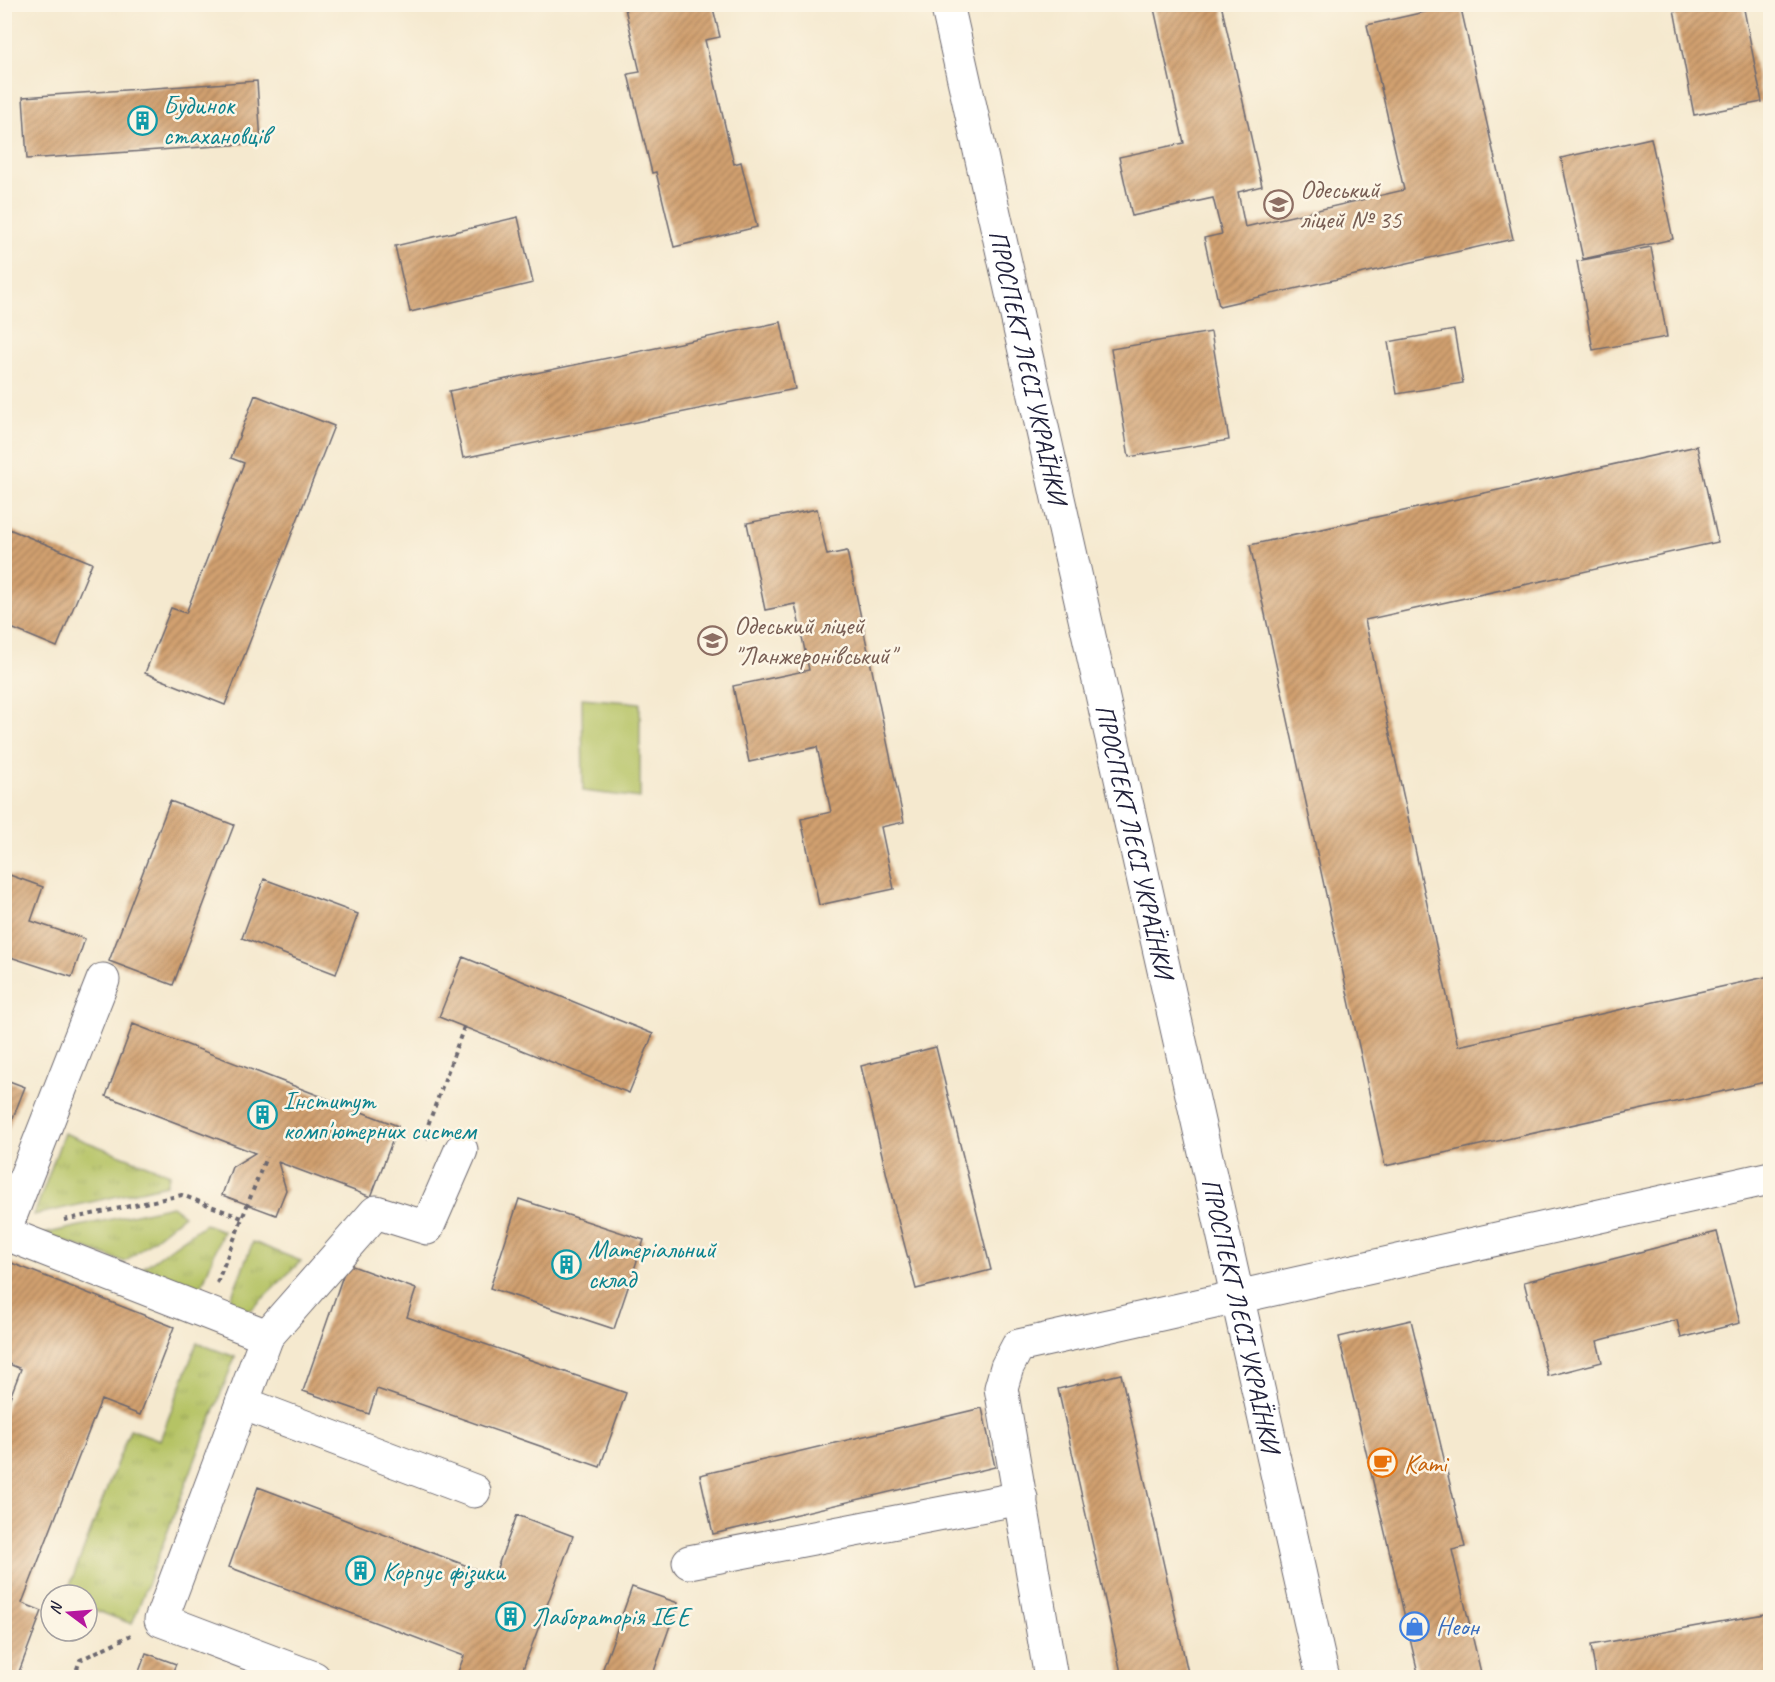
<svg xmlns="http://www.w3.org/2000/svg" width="1775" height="1682" font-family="Caveat,sans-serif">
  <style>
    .grass { fill: url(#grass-tufts); stroke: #6c7250; stroke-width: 1.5 }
    .park { fill: #b5c365; stroke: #6c7250; stroke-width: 1.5 }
    .building { fill: url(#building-hatch) }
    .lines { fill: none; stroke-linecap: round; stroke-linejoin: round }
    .minor-casing { stroke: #6c686f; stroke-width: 35 }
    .path { stroke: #6c686f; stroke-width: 4; stroke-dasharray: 4.5 4.5; stroke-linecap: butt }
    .minor { stroke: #fff; stroke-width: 33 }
    .labels { text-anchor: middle; stroke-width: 5; stroke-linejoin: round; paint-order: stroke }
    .culture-label { font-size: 26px; fill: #0d838f; stroke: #fcf5e5; text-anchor: start }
    .education-label { font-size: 26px; fill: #785e54; stroke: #fcf5e5; text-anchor: start }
    .street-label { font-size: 26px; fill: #22223b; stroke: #fcf5e5 }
    .food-label { font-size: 26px; fill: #c56008; stroke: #fcf5e5; text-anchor: start }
    .shop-label { font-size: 26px; fill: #366cbe; stroke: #fcf5e5; text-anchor: start }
  </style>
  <defs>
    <pattern id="grass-tufts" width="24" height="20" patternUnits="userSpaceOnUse" patternTransform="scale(1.5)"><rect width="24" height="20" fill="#b5c365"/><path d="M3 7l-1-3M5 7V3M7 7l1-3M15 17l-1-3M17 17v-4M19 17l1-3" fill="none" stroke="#9ba759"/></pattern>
    <pattern id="building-hatch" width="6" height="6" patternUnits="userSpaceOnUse" patternTransform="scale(1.5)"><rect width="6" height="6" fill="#d1a06f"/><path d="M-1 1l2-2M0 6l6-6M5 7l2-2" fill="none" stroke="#a9825c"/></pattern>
  </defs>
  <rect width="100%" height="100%" fill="#fcf5e5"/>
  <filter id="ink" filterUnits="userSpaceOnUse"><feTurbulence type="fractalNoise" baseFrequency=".0167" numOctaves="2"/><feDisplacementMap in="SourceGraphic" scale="12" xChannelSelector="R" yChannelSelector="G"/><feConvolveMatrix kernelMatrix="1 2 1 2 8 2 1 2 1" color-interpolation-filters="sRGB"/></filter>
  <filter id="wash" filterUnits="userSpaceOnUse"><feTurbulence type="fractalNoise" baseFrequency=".008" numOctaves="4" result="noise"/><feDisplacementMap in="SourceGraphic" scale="24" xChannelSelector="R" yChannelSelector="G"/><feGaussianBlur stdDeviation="1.35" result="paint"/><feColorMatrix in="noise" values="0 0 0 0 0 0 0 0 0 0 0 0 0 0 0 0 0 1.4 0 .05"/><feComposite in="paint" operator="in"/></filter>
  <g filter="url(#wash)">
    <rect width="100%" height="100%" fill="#f5e9cf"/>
    <path class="grass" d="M64,1133L170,1174L166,1185L34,1215Z
      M172,1206L184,1215L125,1262L43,1234Z
      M205,1224L223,1231L199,1293L140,1270Z
      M253,1242L301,1261L250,1311L229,1303Z
      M197,1343L235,1357L132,1624L87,1607V1595H66L130,1429L160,1440Z"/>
    <path class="park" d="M582,698L640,703V798L583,791Z"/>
    <g id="blocks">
      <path class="building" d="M624,4H712L720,37L705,40L734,164L741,162L757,227L674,247L656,172L652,173L628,74L640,72Z
        M1153,4H1221L1262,186L1238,192L1245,227L1404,190L1367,25L1460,4L1513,239L1219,306L1204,238L1222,234L1213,198L1132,216L1119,157L1184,143Z
        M1673,4H1743L1762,102L1694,115Z
        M257,81L261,143L27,159L23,97Z
        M1651,138L1673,239L1583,259L1561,158Z
        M518,217L533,283L410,312L395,246Z
        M1651,247L1667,337L1593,350L1577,261Z
        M781,322L795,389L463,458L449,391Z
        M1454,330L1463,383L1397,394L1388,342Z
        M1211,332L1229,440L1129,457L1111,349Z
        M255,395L334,426L225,705L145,673L171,608L186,613L244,463L231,458Z
        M1697,446L1718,542L1365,620L1458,1046L1770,976V1081L1385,1166L1250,545Z
        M817,509L827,555L847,551L904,822L881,827L894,889L819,905L801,819L831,812L817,747L749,762L733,686L809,670L795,604L765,610L747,523Z
        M4,527L92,563L57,647L4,625Z
        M170,801L234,825L173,985L109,961Z
        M7,874L43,887L31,921L85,939L72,977L4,955V881Z
        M264,879L358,914L336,974L242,938Z
        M463,957L653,1034L629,1093L439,1017Z
        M133,1024L398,1126L371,1197L278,1162L286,1190L276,1215L222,1195L232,1167L255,1153L106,1096Z
        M936,1047L991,1270L916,1289L892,1197L861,1066Z
        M4,1079L25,1087L5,1138H4Z
        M519,1199L644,1240L614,1329L490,1288Z
        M1717,1232L1740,1323L1681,1338L1677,1320L1597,1341L1602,1362L1548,1376L1524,1282Z
        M4,1260L174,1327L140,1415L101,1400L22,1603L42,1611L17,1677H4V1413L21,1369L4,1362Z
        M347,1264L416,1289L407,1317L626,1393L600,1467L377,1389L369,1414L303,1391Z
        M1411,1320L1465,1547L1452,1550L1482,1677H1419L1339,1337Z
        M1121,1374L1189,1677H1122L1058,1389Z
        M982,1408L995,1467L713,1534L700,1475Z
        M258,1487L494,1576L517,1515L573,1536L520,1677H456L464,1656L229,1567Z
        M632,1587L678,1603L652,1677H600Z
        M1770,1613V1677H1596L1591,1645Z
        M146,1653L176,1664L173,1671L190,1677H137Z"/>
    </g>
  </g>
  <g filter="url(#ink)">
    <use href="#blocks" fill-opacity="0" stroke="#6c686f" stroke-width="1.5"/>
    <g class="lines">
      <defs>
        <g id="minor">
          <path id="s1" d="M947,4L1323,1678"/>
          <path d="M4,1232L103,980"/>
          <path d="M4,1233L267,1336"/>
          <path d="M242,1403L474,1491"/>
          <path d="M689,1562L1021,1498"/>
          <path d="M314,1678L161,1620L267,1336L376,1212L427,1228L461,1150"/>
          <path d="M1051,1678L1001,1388L1007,1367L1018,1346L1770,1178"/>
        </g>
      </defs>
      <use href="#minor" class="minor-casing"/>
      <path class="path" d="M429,1138L424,1136L464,1027
        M64,1220L182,1195L242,1218
        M217,1283L266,1157
        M74,1678L80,1660L131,1635"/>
      <use href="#minor" class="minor"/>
    </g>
  </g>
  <defs>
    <symbol id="building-ring" viewBox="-11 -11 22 22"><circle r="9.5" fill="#fcf5e5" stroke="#0f9aa8" stroke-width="1.5"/><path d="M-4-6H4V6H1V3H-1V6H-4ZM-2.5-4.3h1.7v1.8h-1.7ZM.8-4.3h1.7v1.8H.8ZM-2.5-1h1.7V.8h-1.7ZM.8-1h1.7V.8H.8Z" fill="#0f9aa8"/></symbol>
    <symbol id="school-ring" viewBox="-11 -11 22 22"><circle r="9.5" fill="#fcf5e5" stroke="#8d6e63" stroke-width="1.5"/><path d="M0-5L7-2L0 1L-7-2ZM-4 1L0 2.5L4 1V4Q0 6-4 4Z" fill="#8d6e63"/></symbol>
    <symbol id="cafe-ring" viewBox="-11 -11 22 22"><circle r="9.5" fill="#fcf5e5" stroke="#e8710a" stroke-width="1.5"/><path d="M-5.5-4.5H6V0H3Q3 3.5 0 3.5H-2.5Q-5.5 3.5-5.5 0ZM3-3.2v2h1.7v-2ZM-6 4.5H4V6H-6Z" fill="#e8710a"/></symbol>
    <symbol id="shop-ring" viewBox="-11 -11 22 22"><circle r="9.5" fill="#fcf5e5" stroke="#3f7fe0" stroke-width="1.5"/><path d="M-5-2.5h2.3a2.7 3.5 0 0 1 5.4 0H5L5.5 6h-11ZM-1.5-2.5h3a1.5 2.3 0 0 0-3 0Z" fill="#3f7fe0"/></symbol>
  </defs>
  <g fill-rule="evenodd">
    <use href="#building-ring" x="126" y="104" width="33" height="33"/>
    <use href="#school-ring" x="1262" y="188" width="33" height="33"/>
    <use href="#school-ring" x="696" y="624" width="33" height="33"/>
    <use href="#building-ring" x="246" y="1098" width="33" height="33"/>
    <use href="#building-ring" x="550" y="1248" width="33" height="33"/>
    <use href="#cafe-ring" x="1366" y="1446" width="33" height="33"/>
    <use href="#building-ring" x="344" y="1554" width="33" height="33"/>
    <use href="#building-ring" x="494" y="1600" width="33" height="33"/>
    <use href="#shop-ring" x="1398" y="1610" width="33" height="33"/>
  </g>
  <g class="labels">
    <g class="culture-label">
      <text x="163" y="114">Будинок<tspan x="163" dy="30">стахановців</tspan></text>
      <text x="283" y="1109">Інститут<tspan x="283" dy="30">комп'ютерних систем</tspan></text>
      <text x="588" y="1258">Матеріальний<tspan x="588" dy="30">склад</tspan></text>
      <text x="382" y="1580">Корпус фізики</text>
      <text x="532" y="1625">Лабораторія ІЕЕ</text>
    </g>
    <g class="education-label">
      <text x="1300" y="198">Одеський<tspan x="1300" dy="30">ліцей № 35</tspan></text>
      <text x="734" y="634">Одеський ліцей<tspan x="734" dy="30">"Ланжеронівський"</tspan></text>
    </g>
    <g class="street-label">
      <text dy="9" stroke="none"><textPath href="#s1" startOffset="372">ПРОСПЕКТ ЛЕСІ УКРАЇНКИ</textPath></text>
      <text dy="9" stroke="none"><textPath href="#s1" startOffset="858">ПРОСПЕКТ ЛЕСІ УКРАЇНКИ</textPath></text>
      <text dy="9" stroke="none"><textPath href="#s1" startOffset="1344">ПРОСПЕКТ ЛЕСІ УКРАЇНКИ</textPath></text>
    </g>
    <g class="food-label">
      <text x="1404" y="1472">Kami</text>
    </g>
    <g class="shop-label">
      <text x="1436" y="1635">Неон</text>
    </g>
  </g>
  <rect width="1775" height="1682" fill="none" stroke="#fcf5e5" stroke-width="24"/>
  <g transform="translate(69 1613) rotate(286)"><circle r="28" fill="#fcf5e5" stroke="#a5a1a1" stroke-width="1.5"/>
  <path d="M0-4.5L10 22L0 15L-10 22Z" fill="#b5179e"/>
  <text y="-9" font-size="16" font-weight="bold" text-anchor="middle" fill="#22223b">N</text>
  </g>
</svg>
